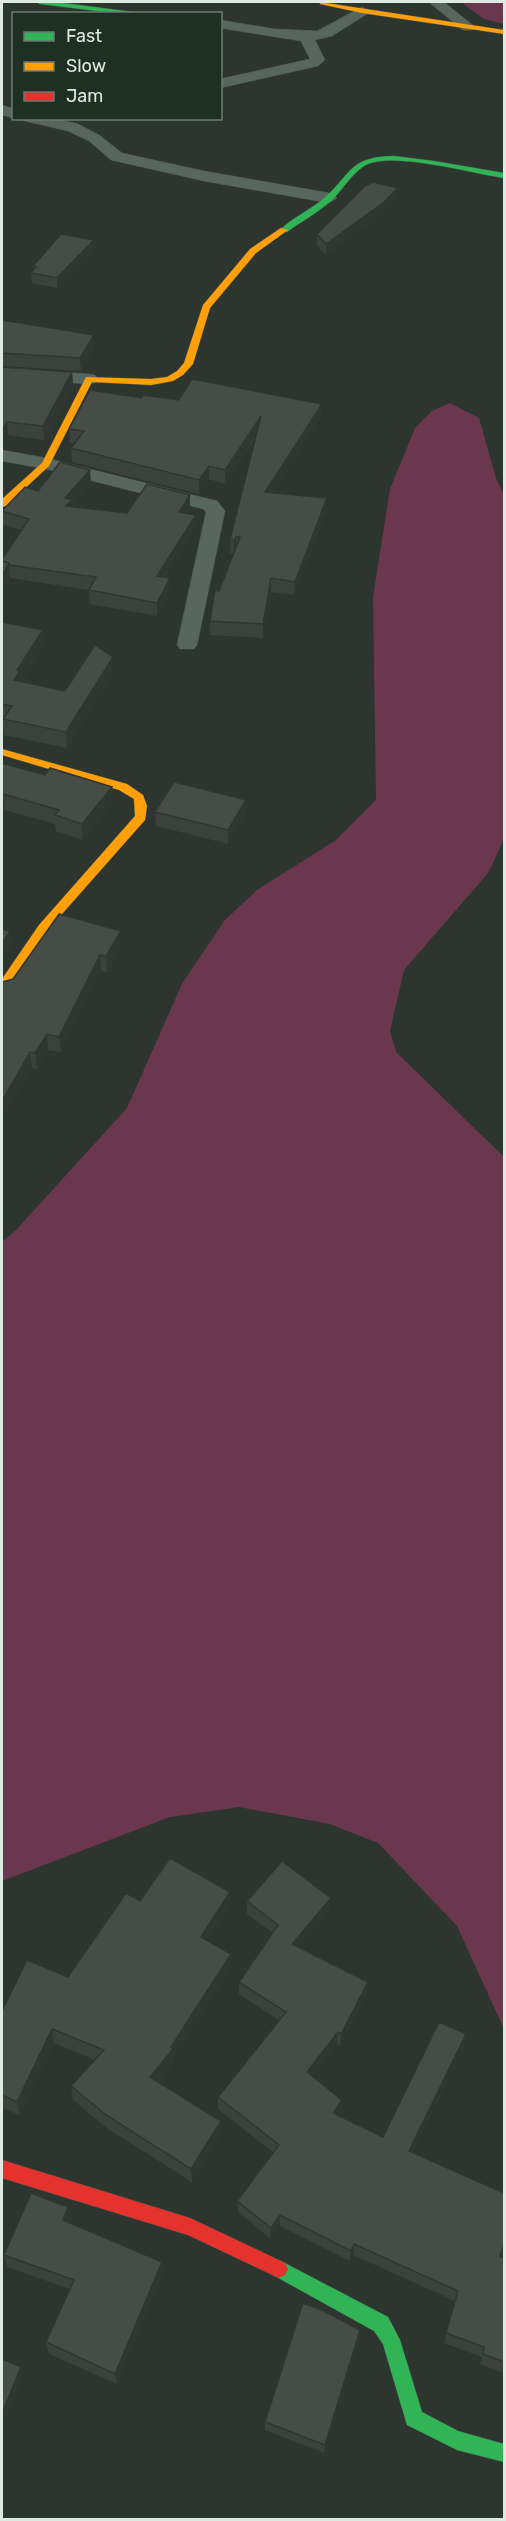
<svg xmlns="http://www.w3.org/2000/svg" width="506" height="2521" font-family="Rubik,sans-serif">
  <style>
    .green { fill: #6b374f }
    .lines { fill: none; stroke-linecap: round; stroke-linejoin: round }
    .street-casing { stroke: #49524c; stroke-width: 1 }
    .fast-casing { stroke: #49524c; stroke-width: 1 }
    .slow-casing { stroke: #49524c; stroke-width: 1 }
    .jam-casing { stroke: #49524c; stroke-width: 1 }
    .street { fill: #57675d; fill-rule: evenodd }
    .fast { fill: #30b455; fill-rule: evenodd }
    .slow { fill: #ff9f0a; fill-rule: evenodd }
    .jam { fill: #e5322d; fill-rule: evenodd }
    .wall { fill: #3b423d }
    .shaded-wall { fill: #303632 }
    .building { fill: #454d47; stroke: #303632; stroke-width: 1.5 }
  </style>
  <rect width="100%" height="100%" fill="#2c362f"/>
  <path class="green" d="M461,2H504V24L484,19Z
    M450,403L479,418L496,478L504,495V838L489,872L404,970L390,1031L396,1052L504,1157V2029L457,1926L378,1843L330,1824L239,1807L170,1817L2,1881V1242L16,1230L127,1108L182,984L225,920L257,890L336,840L376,800L373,597L390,489L415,428L432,411Z"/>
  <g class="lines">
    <defs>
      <path id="street" d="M429,2H444L475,27L473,30H463Z
        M362,7L369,11L367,14L332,36L315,40L325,60L318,66L220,88V79L310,59L301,41L220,28V20L275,29L317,31Z
        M2,105L14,109V118L2,115Z
        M23,118H54L78,124L99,135L122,153L204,171L329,193L337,198L329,203L204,181L111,160L89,141L68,131L25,121Z
        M2,368L89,374L95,375L98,379L95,383L89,384L2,378Z
        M2,450L46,458L217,501L225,511L197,645L194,649H180L177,645L206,512L203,509L46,469L2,461Z"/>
      <path id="fast" d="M36,2H56L148,14H121L40,4Z
        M394,156L434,161L504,173V178C473,174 390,150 364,166C351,175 343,189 332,200C319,212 302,221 287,232L280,230C292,218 308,211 322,200C353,174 347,157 394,156Z
        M279,2260L388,2317L400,2340L422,2412L458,2431L504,2444V2462L457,2450L407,2425L383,2344L374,2331L273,2275L270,2269L273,2263Z"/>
      <path id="slow" d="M320,2L504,30V34L362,13L320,4Z
        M281,228L288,230L256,253L210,308L193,364L183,375L173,381L151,385L92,382L49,466L6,506L2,507V499L42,463L86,377L151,379L167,377L177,371L184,363L203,305L250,249Z
        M2,749L127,784L143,795L147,806L145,820L47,931L6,990L2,991V979L39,925L135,816L134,799L119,790L2,755Z"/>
      <path id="jam" d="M2,2160L190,2218L285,2263L288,2269L285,2275L279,2278L188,2235L2,2178Z"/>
    </defs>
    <use href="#street" class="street-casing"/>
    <use href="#fast" class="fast-casing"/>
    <use href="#slow" class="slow-casing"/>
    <use href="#jam" class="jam-casing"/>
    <use href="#street" class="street"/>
    <use href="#fast" class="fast"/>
    <use href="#slow" class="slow"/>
    <use href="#jam" class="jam"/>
  </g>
  <path class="wall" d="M398,188L397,198L383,214L326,255L317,245V234Z
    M94,240L95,250L57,288L32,283L31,273L33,270V266Z
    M2,320L95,348L81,371L2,366Z
    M2,367L72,372L73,385L44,440L8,435Z
    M142,398L322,417L273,493L326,512L294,595L271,592L263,638L210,635V621L219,591L233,554L230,553V539L255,438L225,484L209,479L199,494L72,462L71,448L75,443H70L69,429Z
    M91,483L73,504V507L127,513L190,495V508L187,513L196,515V528L165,577L171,592L157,616L90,604L89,590L10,578L2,594V559L22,530L3,525L2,511L38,491Z
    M2,622L45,646L21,682L65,691L114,673L67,748L4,735L3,720L2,719Z
    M2,763L113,803L83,840L56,831L55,824L5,810L2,814Z
    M246,800V814L228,844L156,826L155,812Z
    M122,947L107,972L101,971L61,1052L48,1050L37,1069L32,1068L2,1120V982Z
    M140,1901L230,1907L208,1941L231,1954V1969L173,2059L174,2063L158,2082L221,2121V2134L192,2182L108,2129L73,2100L71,2086L95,2060L54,2043L20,2115L2,2108V2011L68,1977Z
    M247,1901L330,1911L299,1947L367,1994L340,2046L337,2044L312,2076L342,2100V2112L339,2115L383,2137L466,2034L464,2046L412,2152L501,2257L503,2263L504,2264V2373L480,2364L482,2357L444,2343L455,2301L353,2255L350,2261L280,2226L270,2238L238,2212L237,2201L274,2153L218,2109V2097L279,2020L239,1994V1982L273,1933L247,1914Z
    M70,2219L69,2223L162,2262L163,2274L117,2384L49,2354L46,2342L70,2289L7,2267L4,2255Z
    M359,2339L324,2453L265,2430V2422Z"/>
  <path class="shaded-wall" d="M398,188L397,198L383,214L326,255V244Z
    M94,240L95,250L57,288V278Z
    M94,335L95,348L81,371L80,358Z
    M72,372L73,385L44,440L43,426Z
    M322,404V417L265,506V492Z
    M261,416L260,429L225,484V470Z
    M7,422L8,435L2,443V429Z
    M209,466V479L199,494V480Z
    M90,470L91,483L73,504V513L67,520L65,498Z
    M190,495V508L179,525V512Z
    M327,498L326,512L294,595L295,582Z
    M196,515V528L157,589V576Z
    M236,537V551L234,555V541Z
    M9,563L10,579L2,594V575Z
    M170,578L171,592L157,616V603Z
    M271,578V592L263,638V624Z
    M43,630L45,646L21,681L14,680L17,670Z
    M113,657L114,673L67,748L66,732Z
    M112,787L113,803L83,840L82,824Z
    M3,794L5,810L2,814V796Z
    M246,800V814L228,844V830Z
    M10,931L12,947L2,962V944Z
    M121,931L122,947L107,972L106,956Z
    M100,955L101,971L61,1052L59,1037Z
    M47,1034L48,1050L37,1069L35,1053Z
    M30,1052L32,1068L2,1120V1101Z
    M230,1892V1907L201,1952V1937Z
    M331,1898L330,1911L292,1957V1944Z
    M231,1954V1969L173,2059L174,2063L151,2091L150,2077Z
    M368,1982L367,1994L340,2046L341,2034Z
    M52,2029L54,2043L20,2115L17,2102Z
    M338,2032L337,2044L306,2084L307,2072Z
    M466,2034L464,2046L407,2162L409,2151Z
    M342,2100V2112L332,2124L333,2113Z
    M221,2121V2134L192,2182L191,2169Z
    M68,2207L70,2219L65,2232L63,2220Z
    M280,2215V2226L270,2238L271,2228Z
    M354,2244L353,2255L350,2261L351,2251Z
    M162,2262L163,2274L117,2384L115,2374Z
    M360,2330L359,2339L324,2453L325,2445Z
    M21,2367L23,2378L2,2430V2413Z"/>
  <path class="building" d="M373,182L398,188L383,203L326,244L317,234L365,186Z
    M61,234L94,240L57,278L31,273L36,267L33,266Z
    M2,320L94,335L80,358L2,353Z
    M2,367L72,372L43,426L7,422L2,429Z
    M192,379L322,404L265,492L327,498L295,582L271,578L263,624L210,621L215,590L219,591L240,537H236L234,541L230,539L261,416L225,470L209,466L199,480L71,448L84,431L69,429L90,390L142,398L143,395L179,400Z
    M60,462L90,470L65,498L72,500L66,506L127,513L147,484L190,495L179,512L196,515L157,576L170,578L157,603L89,590L96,577L9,565V563L2,561V559L29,519L2,511L25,487L38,491Z
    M2,561L9,563L2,575Z
    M2,622L43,630L17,670H20L14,680L65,691L95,645L113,657L66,732L3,719L12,706L2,704Z
    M2,763L45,775L50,768L112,787L82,824L55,815L59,810L3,794L2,796Z
    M174,782L246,800L228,830L155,812Z
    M59,914L121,931L106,956L100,955L59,1037L47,1034L35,1053L30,1052L2,1101V982L13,979Z
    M2,929L10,931L2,944Z
    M170,1858L230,1892L201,1937L231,1954L171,2047L173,2049L150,2077L221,2121L191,2169L106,2115L71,2086L104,2050L52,2029L17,2102L2,2095V2011L27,1960L68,1977L126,1893L140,1901Z
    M282,1861L331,1898L292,1944L368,1982L341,2034L338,2032L307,2072L342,2100L333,2113L383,2137L439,2022L466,2034L409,2151L504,2193V2243L500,2256L504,2258L503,2263L504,2264V2362L483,2354L484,2347L446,2333L458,2291L354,2244L351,2251L280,2215L271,2228L237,2201L279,2145L218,2097L286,2012L239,1982L278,1925L247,1901Z
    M31,2193L68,2207L63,2220L162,2262L115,2374L46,2342L74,2280L4,2255Z
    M303,2303L322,2310L360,2330L325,2445L265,2422Z
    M2,2359L21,2367L2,2413Z"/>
  <rect width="506" height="2521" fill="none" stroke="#dee9e2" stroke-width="6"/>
  <rect x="12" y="12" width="210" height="108" fill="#1e3024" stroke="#6b7a70" stroke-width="1.5"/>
  <rect x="24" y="32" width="30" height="9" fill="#30b455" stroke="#6b7a70" stroke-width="1.5"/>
  <text x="66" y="42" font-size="18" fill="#dee9e2">Fast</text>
  <rect x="24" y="62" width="30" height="9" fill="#ff9f0a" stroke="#6b7a70" stroke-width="1.5"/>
  <text x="66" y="72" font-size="18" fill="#dee9e2">Slow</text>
  <rect x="24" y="92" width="30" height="9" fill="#e5322d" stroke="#6b7a70" stroke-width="1.5"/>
  <text x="66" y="102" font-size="18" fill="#dee9e2">Jam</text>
</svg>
